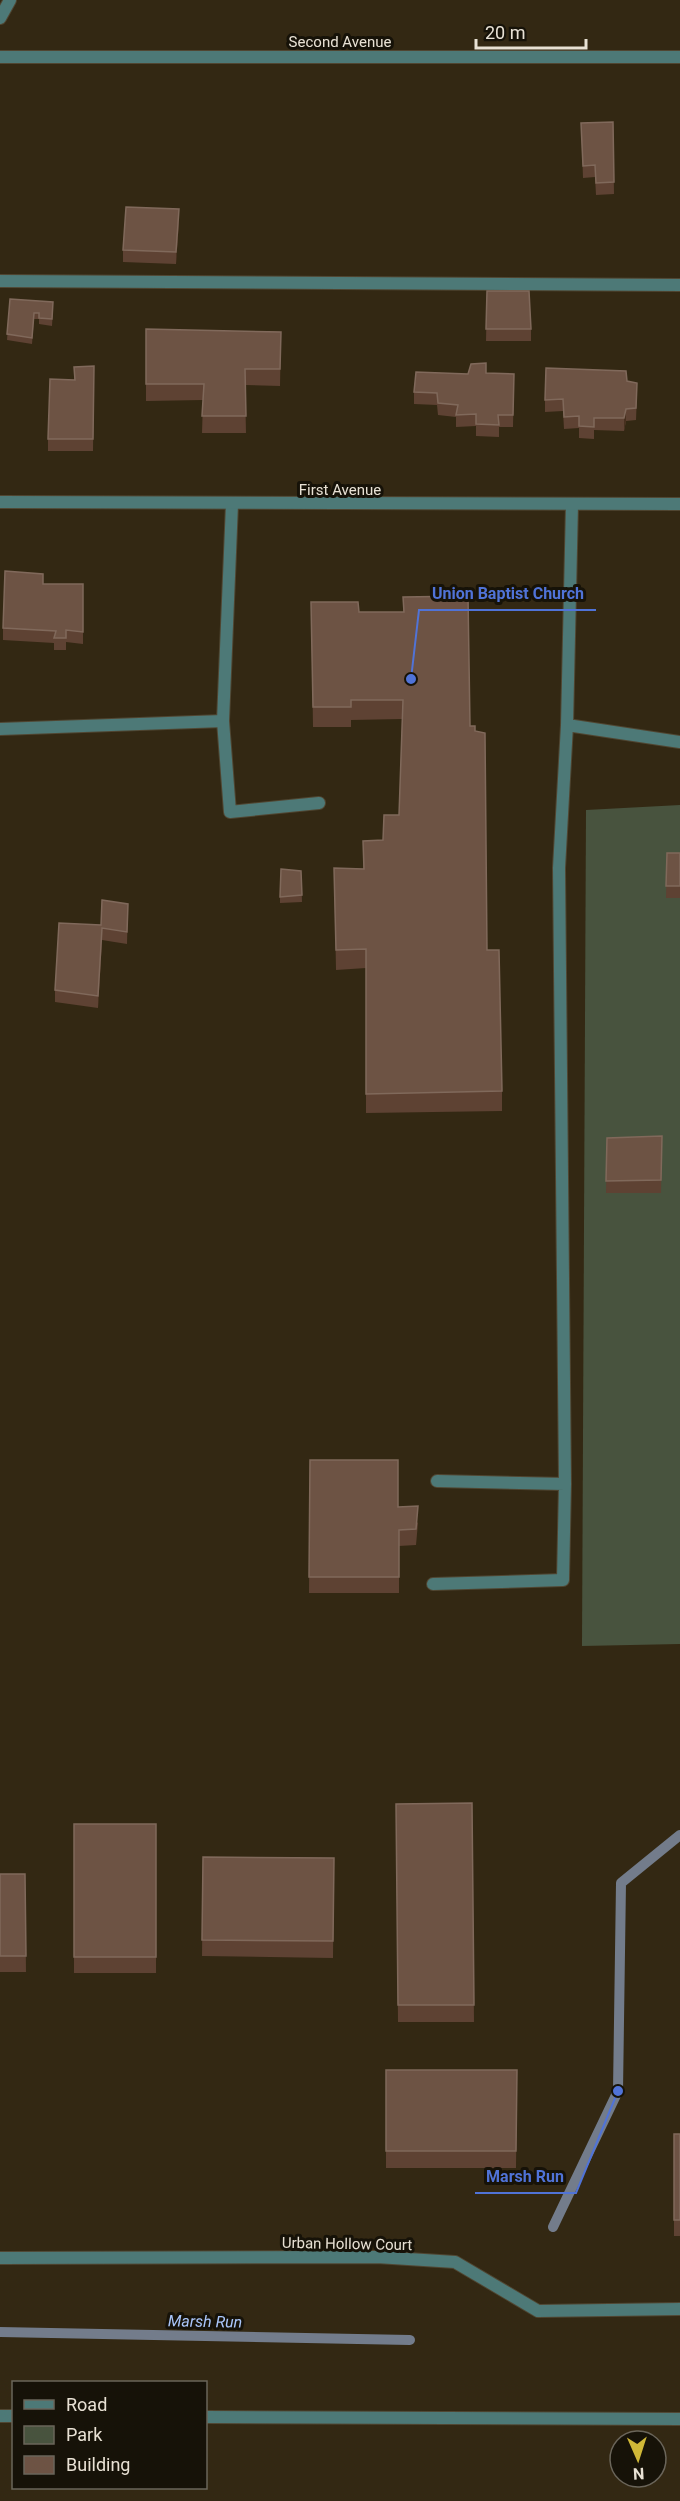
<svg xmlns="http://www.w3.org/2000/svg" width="680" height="2501" font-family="Roboto,sans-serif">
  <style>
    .green { fill: #48533e }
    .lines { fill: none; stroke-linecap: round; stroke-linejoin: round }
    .stream { stroke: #737c8b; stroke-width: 10 }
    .service-casing { stroke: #504632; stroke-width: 14 }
    .minor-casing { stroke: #504632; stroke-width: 14 }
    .service { stroke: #4d7977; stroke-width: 12 }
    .minor { stroke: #4d7977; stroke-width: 12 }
    .wall { fill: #5e4233 }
    .shaded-wall { fill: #47301f }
    .building { fill: #6d5344; stroke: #80695b; stroke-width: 1.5 }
    .labels { text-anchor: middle; stroke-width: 6; stroke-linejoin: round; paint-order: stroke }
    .street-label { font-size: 15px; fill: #e8e1d4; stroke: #161208 }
    .water-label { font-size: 16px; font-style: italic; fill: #aac6fa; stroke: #161208 }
    .leader { fill: none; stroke: #5073d7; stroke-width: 2 }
    .callout-dot { fill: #5073d7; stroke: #161208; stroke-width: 2 }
    .callout-label { font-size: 16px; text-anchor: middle; font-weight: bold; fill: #5073d7; stroke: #161208; stroke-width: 6; stroke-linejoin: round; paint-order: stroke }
  </style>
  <rect width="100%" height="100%" fill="#332813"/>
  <path class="green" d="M680,805V1644L582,1646L586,810Z"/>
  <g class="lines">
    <path class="stream" d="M553,2227L618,2091L621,1883L680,1835
      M0,2332L410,2340"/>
    <defs>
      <path id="service" d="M0,281L680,285
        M232,504L223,721L230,812L319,803
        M572,504L567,725L680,742
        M0,729L223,721
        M437,1481L565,1484L559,868L567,725
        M433,1584L563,1580L565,1484
        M0,2416H14
        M206,2417L680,2419"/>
      <path id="minor" d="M0,18L10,0
        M0,57H680
        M0,502L680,504
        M0,2258L377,2257L455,2262L538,2311L680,2309"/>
    </defs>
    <use href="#service" class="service-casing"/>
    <use href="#minor" class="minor-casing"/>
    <use href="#service" class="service"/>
    <use href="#minor" class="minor"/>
  </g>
  <path class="wall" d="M613,122L614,194L596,195L595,177L583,178L581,123Z
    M179,221L176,264L123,262V250Z
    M487,291L531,329V341H486Z
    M10,299L53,308L52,326L39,324V319H34L32,344L7,340Z
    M146,329L281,332L280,386L245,385L246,433H202L203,400L146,401Z
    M94,366L93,451H48V439L74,380V367Z
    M486,373L514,374L513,427H499V437L476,436V426L456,427V417L438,415L437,405L414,404V392L468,374Z
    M627,381L637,395L636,420L626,421L624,431L594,430V439L579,438V428L564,429L563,411L545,412V400Z
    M43,584H83V644L66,642V650H54V643L3,640V628Z
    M403,597L470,726L487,950L502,1091V1111L366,1113V968L336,970L334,868L363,869V841L383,840L399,815L402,719L351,720V727H313L311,602L359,612H403Z
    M667,853H680V898H666Z
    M301,871L302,902L280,903V897Z
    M128,904L127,944L102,940L98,1008L55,1002V990L101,925Z
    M662,1136L661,1193H606L607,1138Z
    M310,1460L398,1507L418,1523L416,1545L399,1546V1593H309Z
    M472,1803L474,2022H398L396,1804Z
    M74,1824H156V1973H74Z
    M203,1857L334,1858L333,1958L202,1956Z
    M0,1874H25L26,1972H0Z
    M386,2070H517L516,2168H386Z
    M674,2134H680V2236H674Z"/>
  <path class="shaded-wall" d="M179,209V221L176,264V252Z
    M626,409V421L624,431V418Z
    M102,928V940L98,1008V996Z"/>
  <path class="building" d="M613,122L614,182L596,183L595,165L583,166L581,123Z
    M126,207L179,209L176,252L123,250Z
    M487,291H529L531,329H486Z
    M10,299L53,302L52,319L39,318V313H34L32,338L7,334Z
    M146,329L281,332L280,369H245L246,416H202L204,384H146Z
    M486,363V373L514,374L513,415H498L499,425L476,424V414L456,415L458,405L438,403L437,393L414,392L416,372L468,374L471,364Z
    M94,366L93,439H48L50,379L75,380L74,367Z
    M546,368L626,371L627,381L637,383L636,408L626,409L624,418H594V427L579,426V416L564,417L563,399L545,400Z
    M5,571L43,574V584H83V632L66,630V638H54L56,631L3,628Z
    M468,596L470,726H475V731L485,733L487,950H499L502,1091L366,1094V949L336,950L334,868L364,869L363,841L383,840L384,815H399L403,700H351V707H313L311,602H358L359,612H404L403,597Z
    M667,853H680V886H666Z
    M281,869L301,871L302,895L280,897Z
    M102,900L128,904L127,932L102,928L98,996L55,990L59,923L101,925Z
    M662,1136L661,1180L606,1181L607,1138Z
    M310,1460H398V1507L418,1506L416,1529L399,1530V1577H309Z
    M472,1803L474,2005H398L396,1804Z
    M74,1824H156V1957H74Z
    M203,1857L334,1858L333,1941L202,1940Z
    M0,1874H25L26,1956H0Z
    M386,2070H517L516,2151H386Z
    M674,2134H680V2220H674Z"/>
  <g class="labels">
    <g class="street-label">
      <text x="340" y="47">Second Avenue</text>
      <text x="340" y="495">First Avenue</text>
      <text transform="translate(347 2244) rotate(1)" y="5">Urban Hollow Court</text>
    </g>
    <g class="water-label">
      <text transform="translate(205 2321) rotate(1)" y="6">Marsh Run</text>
    </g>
  </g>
  <path class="leader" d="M411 679L419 610H596M618 2091L576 2193H475"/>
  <g class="callout-dot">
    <circle cx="411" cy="679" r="6"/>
    <circle cx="618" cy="2091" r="6"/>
  </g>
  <g class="callout-label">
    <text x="508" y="599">Union Baptist Church</text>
    <text x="525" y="2182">Marsh Run</text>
  </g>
  <rect x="12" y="2381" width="195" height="108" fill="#161208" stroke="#6a655a" stroke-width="1.5"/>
  <rect x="24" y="2400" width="30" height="9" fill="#4d7977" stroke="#6a655a" stroke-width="1.5"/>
  <text x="66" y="2411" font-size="18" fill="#e8e1d4">Road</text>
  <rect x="24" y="2426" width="30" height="18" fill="#48533e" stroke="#6a655a" stroke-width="1.5"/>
  <text x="66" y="2441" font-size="18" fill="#e8e1d4">Park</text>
  <rect x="24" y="2456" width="30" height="18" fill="#6d5344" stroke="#6a655a" stroke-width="1.5"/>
  <text x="66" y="2471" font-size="18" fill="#e8e1d4">Building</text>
  <g transform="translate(638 2459) rotate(177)"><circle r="28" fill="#161208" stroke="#6a655a" stroke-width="1.5"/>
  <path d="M0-4.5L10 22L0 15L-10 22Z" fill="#d0b837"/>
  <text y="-9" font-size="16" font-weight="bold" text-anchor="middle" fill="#e8e1d4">N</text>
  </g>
  <path d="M476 39v9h110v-9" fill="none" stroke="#e8e1d4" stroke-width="3"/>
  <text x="485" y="39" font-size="18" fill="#e8e1d4" stroke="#161208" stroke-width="4.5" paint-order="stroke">20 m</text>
</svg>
